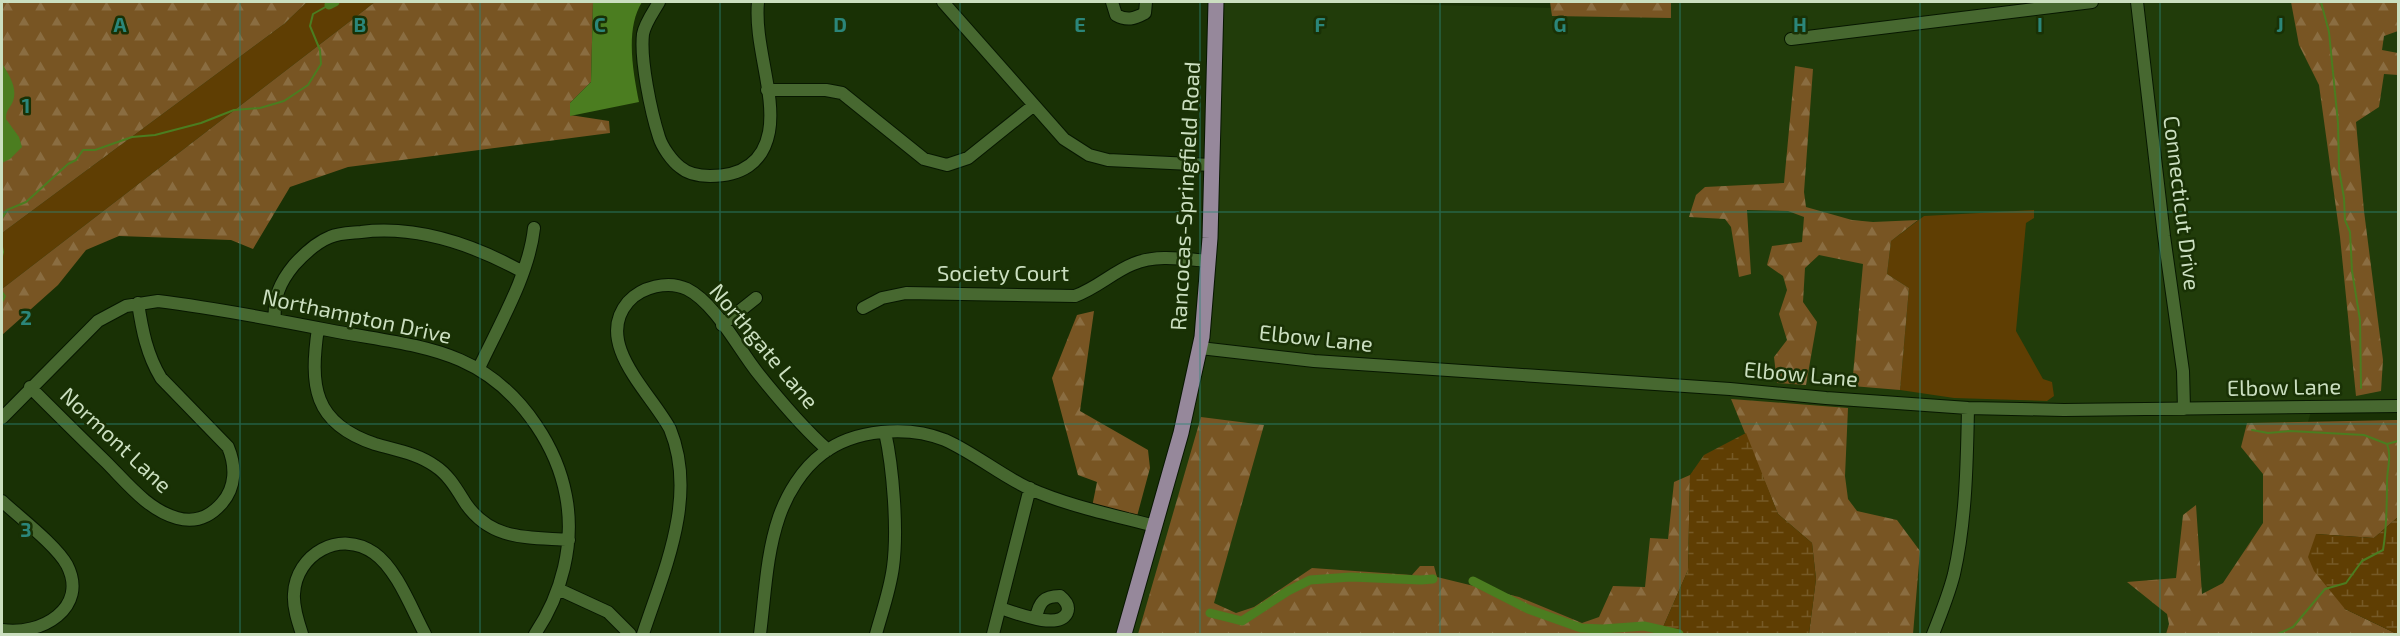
<svg xmlns="http://www.w3.org/2000/svg" width="2400" height="636" font-family="'Exo 2',sans-serif">
  <style>
    .built { fill: #213c0a }
    .grass { fill: #5f3e03 }
    .forest { fill: url(#forest-firs) }
    .wetland { fill: url(#wetland-marsh) }
    .water { fill: #4b7d20 }
    .lines { fill: none; stroke-linecap: round; stroke-linejoin: round }
    .stream { stroke: #4b7d20; stroke-width: 2 }
    .canal { stroke: #4b7d20; stroke-width: 9 }
    .minor-casing { stroke: #071700; stroke-width: 14 }
    .major-casing { stroke: #071700; stroke-width: 17 }
    .minor { stroke: #476830; stroke-width: 12 }
    .major { stroke: #96889b; stroke-width: 15 }
    .grid { fill: none; stroke: #2b867a; stroke-width: 1.5; stroke-opacity: 0.55 }
    .labels { text-anchor: middle; stroke-width: 5; stroke-linejoin: round; paint-order: stroke }
    .street-label { font-size: 22px; fill: #cbdfc0; stroke: #193105 }
    .grid-label { font-size: 20px; text-anchor: middle; font-weight: bold; fill: #2b867a; stroke: #193105; stroke-width: 5; stroke-linejoin: round; paint-order: stroke }
  </style>
  <defs>
    <pattern id="forest-firs" width="22" height="20" patternUnits="userSpaceOnUse" patternTransform="scale(1.5)"><rect width="22" height="20" fill="#785523"/><path d="M5 1l3.5 6h-7zM16 11l3.5 6h-7z" fill="#8a6d41"/></pattern>
    <pattern id="wetland-marsh" width="20" height="14" patternUnits="userSpaceOnUse" patternTransform="scale(1.5)"><rect width="20" height="14" fill="#5f3e03"/><path d="M1 5h8M5 5V1M11 12h8M15 12V8" fill="none" stroke="#755926"/></pattern>
  </defs>
  <rect width="100%" height="100%" fill="#193105"/>
  <path class="built" d="M1216,2H1308L1555,8V2H2398V406L2312,408L2272,548L2170,624L2166,634H1124L1196,372Z"/>
  <path class="grass" d="M307,2H375L2,289V233L284,24Z
    M2034,210V218L2026,223L2016,331L2043,379L2052,382L2054,396L2047,401L1954,398L1900,390L1909,288L1887,274L1891,241L1924,216Z"/>
  <path class="forest" d="M2,2H307L284,24L2,233Z
    M375,2H593L591,82L570,103V115L609,121L610,133L348,167L290,187L253,249L231,240L119,236L86,250L58,285L2,335V289Z
    M1550,2H1671V18L1552,16Z
    M2291,2H2398V31L2384,36L2382,50L2398,53V75L2384,74L2379,107L2356,122L2364,211L2383,360L2381,391L2356,396L2340,237L2319,85L2299,45Z
    M1795,66L1813,69L1804,192L1806,207L1852,220L1873,222L1918,220L1891,241L1887,274L1909,288L1900,390L1852,386L1863,264L1819,255L1805,268L1803,302L1817,322L1806,385L1777,383L1774,357L1787,340L1779,314L1787,290L1783,276L1767,265L1772,246L1802,242L1804,217L1788,211L1747,210L1751,274L1739,277L1731,227L1725,219L1689,217L1696,195L1705,187L1784,183Z
    M1094,311L1080,411L1148,450L1150,468L1136,520L1092,507L1097,482L1078,475L1052,378L1077,315Z
    M1731,399L1848,408L1845,476L1848,499L1857,511L1897,520L1920,551L1913,634H1809L1816,579L1812,543L1778,514Z
    M1201,417L1264,425L1214,603L1236,613L1254,607L1312,568L1412,575L1420,566H1434L1437,577L1519,597L1582,623L1599,617L1613,586L1645,587L1650,538L1668,539L1674,482L1690,475L1688,570L1660,634H1138Z
    M2398,420V517L2374,538L2316,534L2345,609L2397,634H2166L2169,624L2167,614L2127,582L2176,578L2183,515L2196,505L2202,594L2223,583L2263,523V474L2241,447L2247,423Z"/>
  <path class="wetland" d="M1746,433L1778,514L1812,543L1816,579L1809,634H1660L1688,570L1690,475L1704,455Z
    M2398,517V634H2397L2345,609L2314,571L2308,557L2316,534L2374,538Z"/>
  <path class="water" d="M593,2H642C625,29 633,72 639,102L570,116V103L591,82Z
    M2,63C8,74 18,87 13,101C10,109 6,109 6,119L19,137L22,147L10,159L2,163Z"/>
  <g class="lines">
    <path class="stream" d="M2321,2L2329,32L2338,123L2339,169L2344,198L2345,220L2350,232L2352,271L2360,320L2361,388
      M2,218L7,210L26,202L68,164L76,160L83,150H95L132,137L155,135L201,123L234,110L260,108L284,101L308,85L321,64L320,50L310,26L313,14L329,5L331,2
      M2,247L3,252L2,256
      M2,292L5,296L2,302
      M2252,430L2268,433L2290,431L2364,435L2387,444L2398,441
      M2278,634L2293,627L2325,589L2346,583L2362,561L2383,550C2387,527 2387,505 2387,482C2387,468 2392,457 2387,444"/>
    <path class="canal" d="M329,5L335,2
      M1473,581L1528,609L1581,628L1603,629L1644,626L1679,634
      M1210,613L1242,621L1288,591L1310,580L1351,577L1421,580L1433,579"/>
    <defs>
      <path id="minor" d="M659,2C654,11 645,23 643,34C640,60 651,112 659,137C662,147 672,161 680,167C688,174 699,176 710,176C740,176 763,164 769,132C776,94 754,45 758,2
        M943,2L1064,139L1089,155L1108,160L1212,165
        M1112,2L1116,15C1127,21 1134,19 1145,13L1146,2
        M2137,2L2164,236L2183,371L2184,409
        M1791,39L2092,2
        M767,90H826L842,93L924,159L947,165L968,158L1034,105
        M863,308L882,298L906,293L1075,296C1097,288 1113,272 1133,264C1156,254 1184,259 1209,261
        M275,320C273,298 280,282 294,265C304,254 315,243 330,237C339,233 351,233 361,232C418,225 474,245 523,272
        M722,325L756,298
        M318,328C310,385 312,423 375,444C395,450 417,453 435,466C449,475 457,490 466,504C492,541 528,537 569,540
        M1200,348L1314,361L1730,389L1826,398L1968,408L2064,410L2398,406
        M479,368C499,325 529,275 534,228
        M30,387C55,412 80,437 106,462C127,483 148,510 177,518C195,523 210,517 222,503C236,487 236,466 228,447L161,378C147,355 142,330 138,303
        M2,418L98,321L126,306L158,301C215,308 272,319 328,330C414,347 482,345 536,425C551,447 561,469 566,496C575,543 562,594 535,634
        M2,501C19,517 56,545 67,565C89,608 41,636 2,630
        M558,589L608,612L630,634
        M1000,608C1014,612 1058,631 1067,613C1070,606 1065,600 1060,596C1044,596 1039,602 1036,618
        M302,634C298,622 293,607 294,594C296,554 340,529 374,553C397,569 412,610 425,634
        M643,634C664,570 698,497 670,429C651,393 593,343 628,302C641,287 668,280 687,289C715,303 738,348 757,372C777,397 804,429 828,450
        M760,634C765,596 766,555 779,517C787,494 802,469 822,454C854,429 908,425 945,440C974,453 999,474 1028,488C1068,506 1113,515 1155,526
        M876,634C882,612 890,590 893,567C898,530 893,468 885,432
        M993,634L1030,488
        M1933,634C1941,614 1949,594 1954,574C1966,521 1967,462 1968,408"/>
      <path id="major" d="M1124,634L1181,433L1202,337L1210,238L1216,2"/>
    </defs>
    <use href="#minor" class="minor-casing"/>
    <use href="#major" class="major-casing"/>
    <use href="#minor" class="minor"/>
    <use href="#major" class="major"/>
  </g>
  <path class="grid" d="M240,2V634M480,2V634M720,2V634M960,2V634M1200,2V634M1440,2V634M1680,2V634M1920,2V634M2160,2V634M2,212H2398M2,424H2398"/>
  <g class="labels">
    <g class="street-label">
      <text transform="translate(1185 196) rotate(-87)" y="8">Rancocas-Springfield Road</text>
      <text transform="translate(2182 203) rotate(83)" y="8">Connecticut Drive</text>
      <text x="1003" y="281">Society Court</text>
      <text transform="translate(357 316) rotate(12)" y="8">Northampton Drive</text>
      <text transform="translate(1316 338) rotate(6)" y="8">Elbow Lane</text>
      <text transform="translate(764 346) rotate(50)" y="8">Northgate Lane</text>
      <text transform="translate(1801 374) rotate(5)" y="8">Elbow Lane</text>
      <text transform="translate(2284 387) rotate(-1)" y="8">Elbow Lane</text>
      <text transform="translate(116 440) rotate(43)" y="8">Normont Lane</text>
    </g>
  </g>
  <g class="grid-label">
    <text x="120" y="32">A</text>
    <text x="360" y="32">B</text>
    <text x="600" y="32">C</text>
    <text x="840" y="32">D</text>
    <text x="1080" y="32">E</text>
    <text x="1320" y="32">F</text>
    <text x="1560" y="32">G</text>
    <text x="1800" y="32">H</text>
    <text x="2040" y="32">I</text>
    <text x="2280" y="32">J</text>
    <text x="26" y="113">1</text>
    <text x="26" y="325">2</text>
    <text x="26" y="537">3</text>
  </g>
  <rect width="2400" height="636" fill="none" stroke="#cbdfc0" stroke-width="6"/>
</svg>
